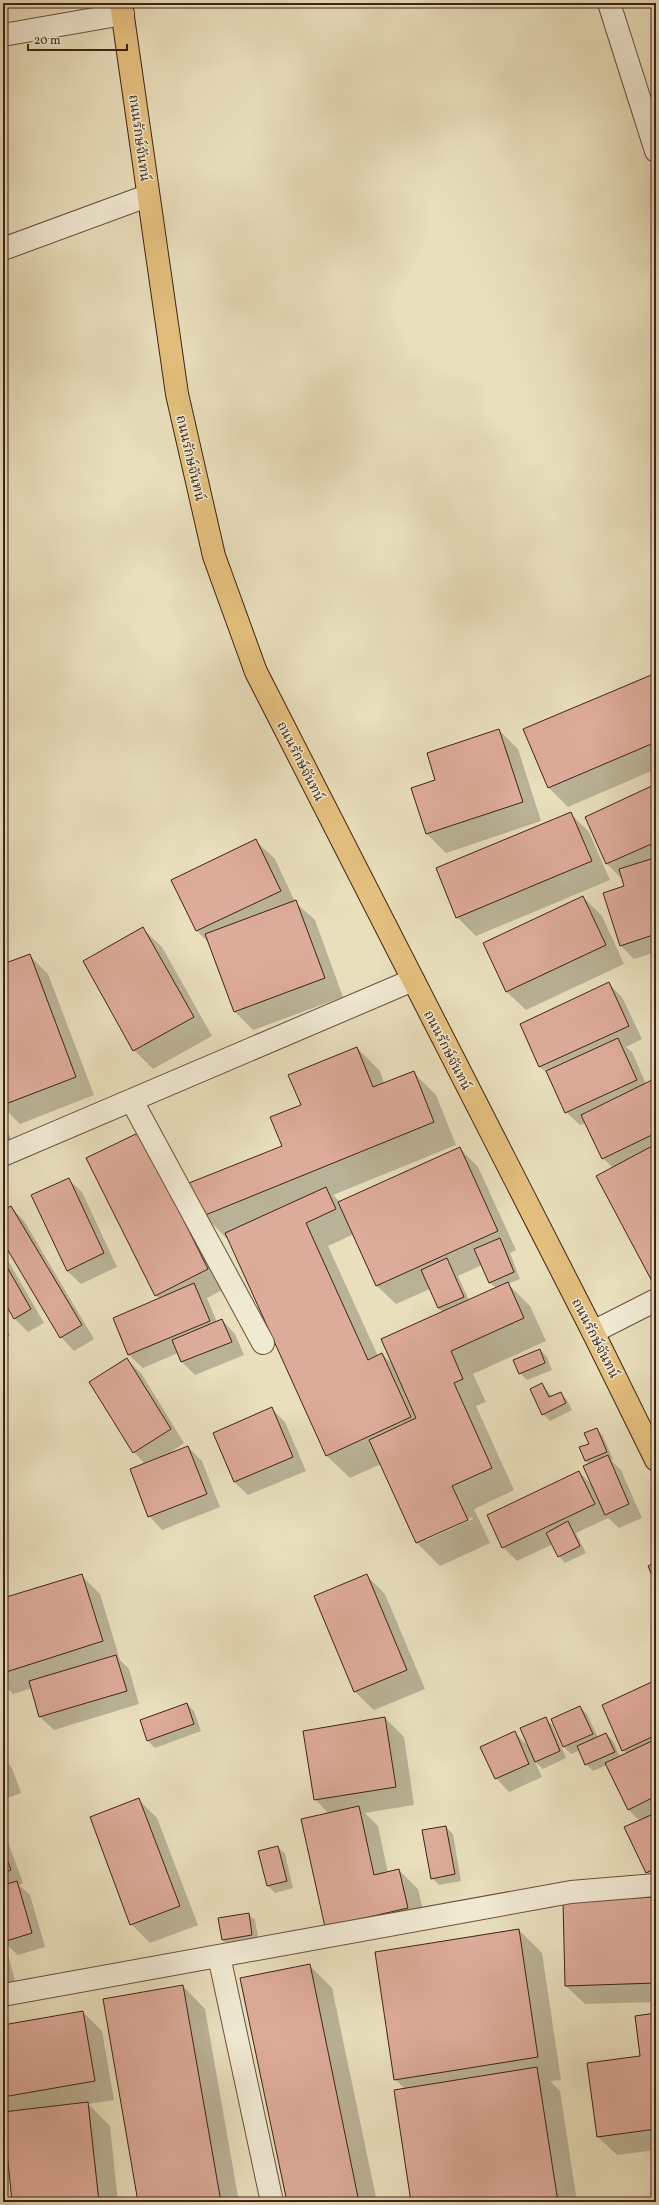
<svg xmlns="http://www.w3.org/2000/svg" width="659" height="2205" font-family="Vollkorn,'Noto Serif Thai',serif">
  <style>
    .shadow { fill: #0003; fill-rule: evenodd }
    .building { fill: #ddab99; stroke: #3f2217 }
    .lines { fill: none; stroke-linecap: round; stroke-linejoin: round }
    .minor-casing { stroke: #6a5140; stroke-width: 24 }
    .major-casing { stroke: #3f2217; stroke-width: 24 }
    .minor { stroke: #f1ead3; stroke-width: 22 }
    .major { stroke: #e4c07e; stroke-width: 22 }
    .labels { text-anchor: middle; stroke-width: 3; stroke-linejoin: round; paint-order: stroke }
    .street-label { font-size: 14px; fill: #3f2217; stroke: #f1ead3 }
  </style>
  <rect width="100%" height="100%" fill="#e9dfbc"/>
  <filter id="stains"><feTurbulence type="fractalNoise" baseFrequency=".005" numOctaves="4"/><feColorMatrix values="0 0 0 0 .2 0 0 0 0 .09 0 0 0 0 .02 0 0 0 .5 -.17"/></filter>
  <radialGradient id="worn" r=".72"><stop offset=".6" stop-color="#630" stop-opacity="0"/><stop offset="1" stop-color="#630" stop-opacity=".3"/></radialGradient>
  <path class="shadow" d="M656,674V769L568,807L549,788L524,730Z
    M499,730L518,749L541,821L446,853L427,834L412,789L436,781Z
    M656,785V952L634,959L621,946L625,886L623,880L607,864L586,817Z
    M570,813L589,832L610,880L476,936L457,917Z
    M256,841L275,859L295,902L315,920L343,997L253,1030L235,1012L209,943L197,931L173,881Z
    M583,897L602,916L624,964L526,1010L507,992Z
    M143,929L162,947L212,1036L153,1069L134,1050L84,962Z
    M29,955L48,974L94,1095L20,1124L3,1107V965Z
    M609,984L622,997L642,1039L626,1047L632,1052L646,1084L656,1080V1286L598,1176L613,1168L603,1158L586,1123L580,1125L566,1112L550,1076L540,1067Z
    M357,1048L380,1071L384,1083L413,1072L436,1095L456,1145L333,1195L340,1202L459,1148L478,1167L516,1250L510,1253L520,1279L508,1284L530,1306L546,1341L473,1374L486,1402L476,1406L514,1490L474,1509L490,1543L440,1566L417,1543L381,1464L350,1478L327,1456L228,1237L226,1238L204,1215L283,1147L302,1106ZM354,1234L377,1286L396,1304L430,1289L438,1308L443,1312L393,1365L382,1354L378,1356L328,1246ZM482,1265L489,1282L496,1288L469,1300L458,1276ZM472,1517L473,1519L426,1540V1538Z
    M3,1121L14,1146L3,1150Z
    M158,1152L226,1288L207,1298L217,1322L222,1320L235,1334L244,1355L195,1375L182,1362L178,1353L143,1368L129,1355L114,1319L160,1299L156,1295Z
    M68,1179L82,1192L117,1267L81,1284L67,1271Z
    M11,1207L24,1221L94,1339L74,1351L61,1337L3,1240V1212Z
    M3,1252L44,1323L28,1332L15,1319L3,1298Z
    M3,1320L10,1336L3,1339Z
    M540,1350L547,1357L552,1370L527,1380L520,1373Z
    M127,1360L141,1373L184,1443L164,1457L188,1447L202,1461L220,1507L162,1530L149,1516L145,1464L134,1452Z
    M542,1384L552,1397L560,1393L567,1400L572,1410L550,1421L543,1414Z
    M272,1409L285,1422L306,1471L248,1495L234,1482Z
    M597,1429L603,1436L613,1459L611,1460L621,1470L642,1518L619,1528L608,1518L576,1533L586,1553L565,1563L559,1556L553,1544L517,1561L503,1547L579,1472L593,1486L589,1464L585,1461Z
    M81,1575L100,1594L120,1660L129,1669L139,1704L54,1730L40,1717L32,1688L13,1694L3,1684V1599Z
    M366,1575L385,1594L425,1689L374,1710L355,1692L315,1597Z
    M656,1681V1881L647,1872L640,1821L628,1809L607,1765L593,1771L586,1764L580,1750L571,1754L564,1747L552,1720L580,1707L587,1714L598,1738L606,1734L613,1741L620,1757L627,1754L623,1750Z
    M187,1704L194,1711L201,1731L155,1748L148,1741L141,1721Z
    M385,1718L404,1737L414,1805L365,1813L378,1826L388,1873L399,1870L418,1889L427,1927L344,1945L325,1926L329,1814L315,1799Z
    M545,1718L552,1725L566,1758L543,1769L535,1762L542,1777L509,1792L496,1778L515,1733L529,1747Z
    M3,1758L12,1768L21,1793L3,1800Z
    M139,1800L157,1818L198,1925L150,1943L131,1924Z
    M446,1827L453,1834L461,1881L439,1885L432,1878Z
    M3,1829L23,1883L19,1885L30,1895L45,1947L18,1955L5,1943L15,1981L3,1985Z
    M278,1847L285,1854L293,1888L275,1893L268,1886L259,1852Z
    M656,1898V2002L585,2004L566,1986Z
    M248,1914L255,1920L259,1942L229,1947L223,1940Z
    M519,1930L542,1953L561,2080L550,2081L560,2091L577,2202H413L405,2089L395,2079Z
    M309,1965L332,1988L377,2202H288Z
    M183,1986L205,2009L239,2202H139Z
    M83,2012L102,2031L114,2100L88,2104L110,2126L118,2202H13L3,2113L9,2112L3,2106V2026Z
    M656,2014V2150L617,2155L598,2137L641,2057Z"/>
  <path class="building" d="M656,673V742L548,788L523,729Z
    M499,729L523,802L426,834L411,788L435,780L427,753Z
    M656,784V842L606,864L585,817Z
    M571,812L592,861L456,918L436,868Z
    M256,839L281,891L196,931L171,880Z
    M651,859L656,875V934L620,946L603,893L624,886L619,869Z
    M583,896L606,945L506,992L483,943Z
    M296,900L325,978L234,1012L205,934Z
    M143,927L194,1017L133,1051L83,961Z
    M30,954L76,1077L3,1105V964Z
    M609,982L629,1026L539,1067L520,1024Z
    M618,1038L637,1080L565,1113L546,1071Z
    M357,1047L373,1087L414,1071L434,1122L203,1216L189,1183L282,1146L270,1117L301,1105L288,1075Z
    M656,1078V1133L602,1159L581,1115Z
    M140,1132L208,1269L155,1296L86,1158Z
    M656,1144V1284L654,1285L596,1176Z
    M460,1147L498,1231L376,1286L338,1202Z
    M69,1178L104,1253L67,1271L31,1195Z
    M326,1187L336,1209L306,1223L368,1360L382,1353L411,1417L326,1456L225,1233Z
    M11,1206L82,1325L60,1338L3,1242V1210Z
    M500,1238L514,1272L489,1283L474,1249Z
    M447,1258L464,1297L438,1308L421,1270Z
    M3,1260L31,1309L14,1319L3,1300Z
    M508,1282L524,1318L451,1351L463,1379L454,1383L492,1468L452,1486L468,1520L416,1543L369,1440L416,1418L381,1339Z
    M194,1283L210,1321L128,1355L113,1318Z
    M222,1319L232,1342L181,1362L172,1340Z
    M540,1349L545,1363L519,1374L513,1360Z
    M127,1358L171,1429L133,1453L89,1382Z
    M542,1383L549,1397L561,1392L566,1403L542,1415L530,1389Z
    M272,1407L293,1457L234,1482L213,1433Z
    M597,1428L607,1452L585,1461L579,1447L589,1444L584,1433Z
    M188,1446L207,1494L148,1517L130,1469Z
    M608,1455L629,1504L605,1515L583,1466Z
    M579,1471L595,1504L502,1548L487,1515Z
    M568,1521L580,1546L558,1557L546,1533Z
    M656,1562V1585L648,1566Z
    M82,1574L103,1641L3,1673V1598Z
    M367,1574L407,1670L354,1692L314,1596Z
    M116,1655L127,1691L39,1717L29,1681Z
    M656,1680V1735L622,1751L602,1705Z
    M187,1703L194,1724L147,1741L140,1720Z
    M580,1706L593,1734L563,1747L551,1719Z
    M385,1717L396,1787L314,1800L303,1731Z
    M546,1717L560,1751L535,1762L520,1728Z
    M515,1731L529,1764L495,1779L480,1747Z
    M606,1733L615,1752L585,1765L577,1746Z
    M656,1739V1796L628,1810L605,1763Z
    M3,1764L8,1779L3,1781Z
    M139,1798L180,1906L130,1925L90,1817Z
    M359,1806L374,1875L399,1869L408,1908L325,1927L301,1819Z
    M651,1815L656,1826V1868L646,1873L624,1827Z
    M446,1826L455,1874L431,1879L422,1830Z
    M278,1846L287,1881L267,1886L258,1851Z
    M3,1849L11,1870L3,1873Z
    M17,1881L32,1933L3,1942V1885Z
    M656,1897V1983L565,1986L563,1901Z
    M249,1913L252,1935L222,1940L218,1918Z
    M519,1929L538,2057L394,2080L375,1952Z
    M310,1964L359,2202H287L240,1978Z
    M183,1985L221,2202H138L103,1999Z
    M83,2011L95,2081L3,2097V2025Z
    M656,2013V2129L597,2137L587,2063L640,2056L635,2016Z
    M537,2067L558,2202H411L394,2090Z
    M88,2102L99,2202H12L3,2112Z"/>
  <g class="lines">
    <defs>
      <path id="minor" d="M609,3L656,151
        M3,35L123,14
        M3,249L147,196
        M132,1101L263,1343
        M3,1155L413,980
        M593,1332L656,1300
        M219,1956L272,2202
        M3,1995L571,1892L656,1885"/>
      <path id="major" d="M121,3L177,394L214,556L256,672L593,1332L656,1460"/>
    </defs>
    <use href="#minor" class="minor-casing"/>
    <use href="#major" class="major-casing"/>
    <use href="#minor" class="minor"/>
    <use href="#major" class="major"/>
  </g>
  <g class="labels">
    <g class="street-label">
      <text transform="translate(140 138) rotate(82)" y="5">ถนนรักษ์จันทน์</text>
      <text transform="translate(191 458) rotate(77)" y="5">ถนนรักษ์จันทน์</text>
      <text transform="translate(301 761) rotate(63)" y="5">ถนนรักษ์จันทน์</text>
      <text transform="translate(448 1050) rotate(63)" y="5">ถนนรักษ์จันทน์</text>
      <text transform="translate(596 1338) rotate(63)" y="5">ถนนรักษ์จันทน์</text>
    </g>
  </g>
  <rect width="659" height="2205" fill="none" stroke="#e9dfbc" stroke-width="16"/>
  <rect x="4" y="4" width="651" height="2197" fill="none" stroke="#3f2217" stroke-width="2"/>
  <rect x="8" y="8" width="643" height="2189" fill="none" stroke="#3f2217"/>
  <path d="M28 44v6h99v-6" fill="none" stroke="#3f2217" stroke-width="2"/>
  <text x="34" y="44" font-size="12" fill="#3f2217" stroke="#f1ead3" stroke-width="3" paint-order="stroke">20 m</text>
  <rect width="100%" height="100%" filter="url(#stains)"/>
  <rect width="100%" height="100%" fill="url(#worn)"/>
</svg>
